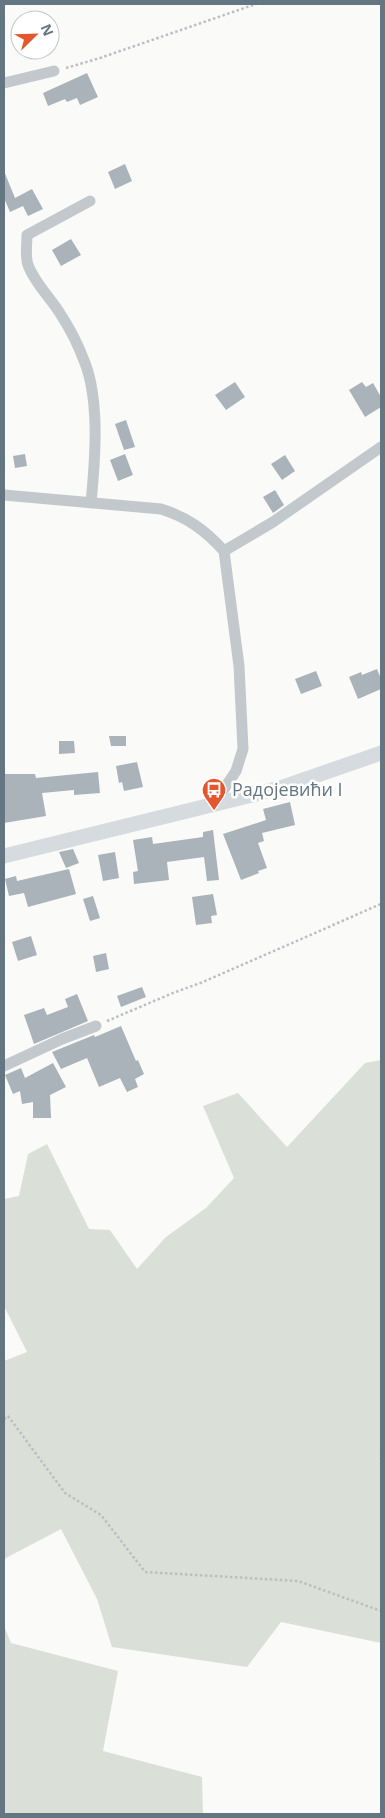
<svg xmlns="http://www.w3.org/2000/svg" width="385" height="1818" font-family="'Open Sans',sans-serif">
  <style>
    .green { fill: #dadfd7 }
    .building { fill: #aab3b9 }
    .lines { fill: none; stroke-linecap: round; stroke-linejoin: round }
    .path { stroke: #bbbfc2; stroke-width: 2.5; stroke-dasharray: 2.5 2.5; stroke-linecap: butt }
    .street { stroke: #c3c8cc; stroke-width: 11 }
    .secondary { stroke: #d6dbdf; stroke-width: 15 }
    .labels { text-anchor: middle; stroke-width: 5; stroke-linejoin: round; paint-order: stroke }
    .poi-label { font-size: 18px; fill: #657683; stroke: #fff; text-anchor: start }
  </style>
  <rect width="100%" height="100%" fill="#fafaf8"/>
  <path class="green" d="M381,1060V1643L281,1622L247,1667L112,1647L97,1599L61,1529L4,1559V1361L27,1352L4,1306V1199L19,1196L28,1154L47,1144L89,1229L110,1230L137,1269L166,1237L206,1208L234,1178L203,1106L238,1093L287,1147L365,1063Z
    M4,1626L11,1643L118,1671L103,1751L202,1777L203,1814H4Z"/>
  <path class="building" d="M87,73L98,97L80,105L77,98L67,102L65,99L48,106L43,93Z
    M125,164L132,181L115,189L108,172Z
    M4,171L15,198L32,189L43,209L28,216L23,206L10,212L4,198Z
    M71,239L81,255L61,266L52,250Z
    M235,382L245,397L226,410L215,395Z
    M362,382L366,387L373,383L381,397V407L365,417L349,390Z
    M126,420L135,447L124,450L115,424Z
    M25,454L27,466L15,468L13,456Z
    M125,454L133,475L118,481L110,460Z
    M285,455L295,471L282,480L271,464Z
    M275,490L284,505L273,513L263,497Z
    M377,669L381,679V689L358,699L349,677L361,672L362,675Z
    M316,671L322,686L301,694L295,679Z
    M109,736H126V746H111Z
    M59,741H74L75,753L59,754Z
    M137,762L143,787L124,791L122,782L119,783L116,766Z
    M98,772L100,793L74,795V790L42,793L46,816L4,823V774H35L36,778Z
    M290,802L295,825L262,833L264,841L258,843L267,868L258,871L259,873L241,880L223,834L266,820L263,809Z
    M213,830L219,880L207,881L204,857L167,862L169,880L134,884L133,872L138,871L133,840L152,837L153,844L203,837V832Z
    M73,849L79,863L66,868L59,852Z
    M115,852L119,878L103,881L98,855Z
    M69,869L76,894L28,907L24,893L9,896L5,879L16,876L17,881Z
    M213,894L217,915L211,916L212,923L196,925L192,897Z
    M93,896L100,918L90,921L83,899Z
    M31,936L37,955L18,961L12,942Z
    M106,953L109,969L96,972L93,956Z
    M142,987L146,997L121,1007L117,996Z
    M77,994L88,1021L34,1044L24,1015L44,1008L47,1015L68,1007L65,999Z
    M121,1026L136,1061L138,1060L144,1074L135,1079L138,1087L127,1092L120,1078L99,1087L87,1058L61,1069L52,1052L94,1035L95,1037Z
    M53,1063L66,1087L50,1095L51,1118H33V1102L22,1104L20,1091L13,1094L5,1075L21,1068L25,1078Z"/>
  <g class="lines">
    <path class="path" d="M66,68L100,58L256,4
      M107,1021L173,993L203,982L381,904
      M4,1419L8,1416L65,1493L101,1515L145,1572L298,1581L381,1611
      M381,1452V1460"/>
    <path class="street" d="M4,83L54,71
      M90,201L27,235C27,243 25,257 28,265C35,284 51,298 61,315C71,330 79,347 85,363C100,402 95,461 91,503
      M4,495L161,509C187,517 205,530 224,551L239,666L243,749L236,771L220,795L218,804
      M224,551L273,522L381,447
      M4,1066L62,1039L96,1026"/>
    <path class="secondary" d="M4,856L280,788L381,753"/>
  </g>
  <defs>
    <symbol id="bus-pin" viewBox="-11 -11 22 30"><path d="M0 17L-7.5 6A9.5 9.5 0 1 1 7.5 6Z" fill="#e4572e" stroke="#fff"/><path d="M-5-6H5V4H4V6H2V4H-2V6H-4V4H-5ZM-3.5-4V0h7V-4ZM-3.5 1.2v1.5H-2V1.2ZM2 1.2v1.5H3.5V1.2Z" fill="#fff"/></symbol>
  </defs>
  <g fill-rule="evenodd">
    <use href="#bus-pin" x="200" y="776" width="28" height="38"/>
  </g>
  <g class="labels">
    <g class="poi-label">
      <text x="232" y="796">Радојевићи I</text>
    </g>
  </g>
  <rect width="385" height="1818" fill="none" stroke="#657683" stroke-width="10"/>
  <g transform="translate(35 35) rotate(67)"><circle r="24" fill="#ffffff" stroke="#c1c8cd"/>
  <path d="M0-4L9 19L0 12L-9 19Z" fill="#e4572e"/>
  <text y="-8" font-size="14" font-weight="bold" text-anchor="middle" fill="#657683">N</text>
  </g>
</svg>
